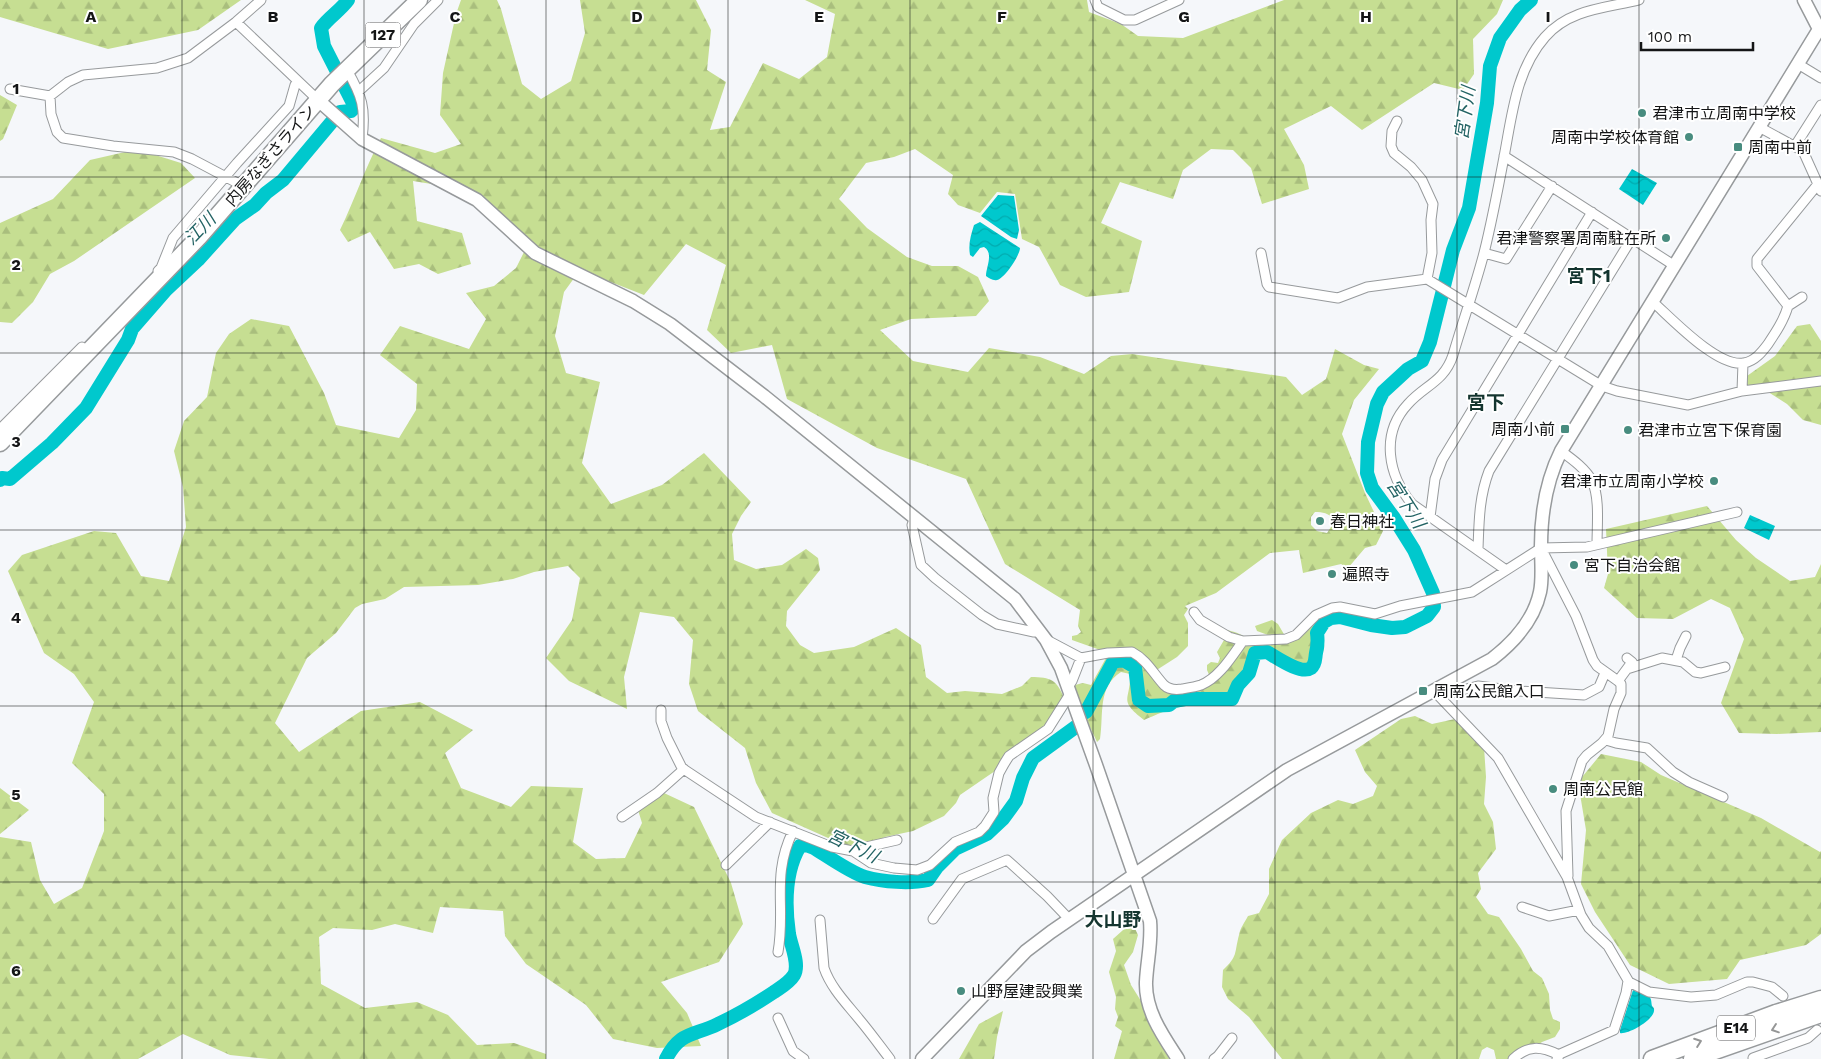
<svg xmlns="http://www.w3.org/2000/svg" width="1821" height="1059" font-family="'Work Sans','Noto Sans JP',sans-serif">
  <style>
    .forest { fill: url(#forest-firs); fill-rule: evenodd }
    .water { fill: url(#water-waves) }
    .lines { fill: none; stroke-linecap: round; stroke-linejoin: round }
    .river { stroke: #00c8cd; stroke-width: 14 }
    .street-casing { stroke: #979a9c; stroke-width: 11 }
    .secondary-casing { stroke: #979a9c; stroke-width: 15 }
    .highway-casing { stroke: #979a9c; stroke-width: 19 }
    .street { stroke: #fff; stroke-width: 9 }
    .secondary { stroke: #fff; stroke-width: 12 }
    .highway { stroke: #fff; stroke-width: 16 }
    .oneway { stroke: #959696 }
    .grid { fill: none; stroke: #141516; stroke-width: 1; stroke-opacity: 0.55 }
    .poi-dot { fill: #488c7f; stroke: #fff; stroke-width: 2 }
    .labels { text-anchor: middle; stroke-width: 4; stroke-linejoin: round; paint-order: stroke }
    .shield { fill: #fff; stroke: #5a5b5c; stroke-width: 1 }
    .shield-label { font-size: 15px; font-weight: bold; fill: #141516 }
    .poi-label { font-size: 16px; fill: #141516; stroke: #fff; text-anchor: start }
    .street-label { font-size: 16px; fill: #141516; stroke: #fff }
    .water-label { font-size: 18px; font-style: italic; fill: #236364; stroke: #fff }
    .neighbourhood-label { font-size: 18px; font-weight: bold; fill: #14352f; stroke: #fff }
    .quarter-label { font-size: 19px; font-weight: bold; fill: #14352f; stroke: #fff }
    .grid-label { font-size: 16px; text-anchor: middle; font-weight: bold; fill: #141516; stroke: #fff; stroke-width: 4; stroke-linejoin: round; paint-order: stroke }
  </style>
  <defs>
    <pattern id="forest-firs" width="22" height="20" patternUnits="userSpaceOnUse" patternTransform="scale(1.25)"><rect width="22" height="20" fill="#c6de92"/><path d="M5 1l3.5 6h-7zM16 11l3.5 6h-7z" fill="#a9be7d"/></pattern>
    <pattern id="water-waves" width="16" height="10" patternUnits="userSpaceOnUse" patternTransform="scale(1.25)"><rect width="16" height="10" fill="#00c8cd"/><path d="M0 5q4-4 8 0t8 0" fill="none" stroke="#01abaf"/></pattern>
  </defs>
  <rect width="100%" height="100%" fill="#f5f7fa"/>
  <path class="forest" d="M0,0H241L198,30L108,49L0,17Z
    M461,0H497L501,9L522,84L541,99L571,81L585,33L580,0H696L711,30L707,70L726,82L710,130L730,127L763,63L799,79L827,57L835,14L805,0H1087L1089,12L1121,24L1138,36L1183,38L1284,0H1503L1497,14L1473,39L1474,74L1463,90L1434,83L1362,130L1331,106L1284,129L1304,165L1309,189L1262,204L1251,168L1233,150L1211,149L1183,170L1173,199L1120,182L1101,223L1142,241L1129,292L1086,297L1060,285L1039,247L1022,239L1015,194L997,192L980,213L958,205L948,194L953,175L915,149L894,157L866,163L839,199L867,228L907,257L932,266H958L978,277L989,301L976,316L911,319L880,330L913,361L968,372L989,348L1040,357L1084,374L1111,356L1132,354L1286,377L1302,395L1326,379L1335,349L1364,365L1379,369L1354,400L1342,434L1365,493L1383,531L1376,545L1365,548L1348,568L1341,564L1303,573L1299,550L1270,553L1216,593L1185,606L1188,609L1184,615L1188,623V646L1177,657L1152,673L1173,692L1210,677L1207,670V665L1211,662L1218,663L1220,658L1217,652L1224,640L1226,630C1244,632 1258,649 1279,644L1276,638L1257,631L1255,626L1272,620L1278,624L1285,636L1314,625L1320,629C1322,634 1325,643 1324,648C1321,664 1309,674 1292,670C1282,667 1274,658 1263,656L1259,659C1253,670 1248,684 1239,693C1225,708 1199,703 1180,707C1167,709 1156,715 1144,720C1117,699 1131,701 1130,674L1121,672C1097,687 1104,715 1100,739L1097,742L1075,695V685L1083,683L1091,685L1106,658L1103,651L1072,640V636L1077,635L1081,632L1078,626L1080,610L1005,564L966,479L877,448L787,399L772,345L731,353L707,330L726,265L686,244L644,295L580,270L564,292L555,336L566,373L600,382L582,463L611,504L662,485L704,453L751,502L741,516L732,534L734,560L756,569L782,565L806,549L818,558L820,570L787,611L786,626L800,645L814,653L854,647L896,628L921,645L926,677L947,693L965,691L1002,694L1022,686L1031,677C1051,677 1057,680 1064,698L1052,721L995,771L960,795L956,803L944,816L913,831L885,837L855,850L772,813L756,783L745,748L698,711L689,684L693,640L674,617L640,612L624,677L627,709L569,681L546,658L572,620L580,578L568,566L534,572L513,579L478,585L404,587L385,599L362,604L355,608L336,633L307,658L275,723L299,752L361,711L420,702L473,730L445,753L461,788L511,807L531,786L583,788L573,842L596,859L625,858L642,823L638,810L664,793L694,807L731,883L743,924L719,962L661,982L687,1013L701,1046L657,1048L613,1039L586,1005L526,964L505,936L503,911L440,907L433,933L395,924L372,930L333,928L319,937L321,984L365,1008L417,1002L448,1015L477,1045L514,1043L546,1054V1059H269L230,1055L183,1034L138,1059H0V837L31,842L40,880L54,904L82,888L104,831V794L72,763L94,702L74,674L44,653L8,571L22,555L94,531L116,533L141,576L169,581L186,527L183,487L174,451L184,421L207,397L216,353L229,334L251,319L289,326L324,393L336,425L399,438L416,410L417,384L380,355L400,326L469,349L486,319L466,293L494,286L516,268L527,246L456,188L413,181L417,221L462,233L471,264L438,274L419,264L394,269L370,232L348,242L340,230C355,199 365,168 381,138L435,153L461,144L440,115L443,73L456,14ZM1315,512C1323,512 1328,513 1334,519L1333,524L1327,533L1317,531L1311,525V517Z
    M0,95L17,105L3,139L0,141Z
    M125,152L152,154L181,163L195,178L74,261L50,274L33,302L12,323L0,322V223L53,199L90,160Z
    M1810,324L1821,341V425L1803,420L1787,404L1765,390L1746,385L1747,376L1775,356L1797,326Z
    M1707,506L1736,540L1756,558L1790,581L1815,577L1821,564V732L1777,734L1739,733L1721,703L1744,639L1730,608L1711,599L1673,619L1637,618L1604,588L1608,574L1606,529Z
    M1415,716L1432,724L1455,719L1484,747L1486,777L1484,804L1493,822L1496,849L1478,873L1481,889L1476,897L1488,914L1499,917L1521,949L1533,971L1542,978L1549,994L1550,1010L1553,1019L1560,1022V1029L1555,1037L1542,1042L1520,1059H1496L1494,1050L1487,1047L1482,1050L1479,1059H1282L1249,1017L1228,999L1222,987L1223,970C1238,956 1234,954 1239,935C1240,928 1245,922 1248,916L1259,913L1269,894V869L1282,840L1311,813L1338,800L1353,804L1373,796L1377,786L1365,772L1355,750L1401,719Z
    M1601,754L1641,762L1661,775L1761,818L1820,852L1821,851V934L1806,945L1740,960L1727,979L1669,984L1630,965L1595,912L1581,884L1586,830L1578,782Z
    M0,788L29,810L0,834Z
    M1132,922L1138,935L1133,952L1124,965L1131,985L1146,1009L1169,1059H1114L1122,1031L1115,1026L1118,1017L1115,1009L1116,997L1109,972L1116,951L1113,939Z
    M1003,1011L997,1037L994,1059H959L979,1024Z"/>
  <path class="water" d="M1526,0H1538L1527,9L1502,38L1497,35L1514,12Z
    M1632,169L1657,183L1643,205L1619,189Z
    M998,195L1014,196L1019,230L1017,239L1011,237L981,216Z
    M980,222L1020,248C1020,255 1005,278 997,280C993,281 989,278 986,276C986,267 994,253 984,247L980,248L973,257L970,255C968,244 971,235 974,225Z
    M1750,515L1775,526L1769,540L1744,528Z
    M1633,990C1638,993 1644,993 1648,996C1652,998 1651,1002 1652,1006C1653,1007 1654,1008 1654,1009C1656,1019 1628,1035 1620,1033V1030Z"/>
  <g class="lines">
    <path class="river" d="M0,480L2,478L10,479L52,443L86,408L128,340L132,329L166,290L198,260L235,219L255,205L266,193L283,180L340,112L351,111L355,107L324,46L321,28C329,17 340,11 348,0
      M1086,712L1113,662L1123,660L1135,667L1139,700L1148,706L1169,705L1174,701L1185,699H1232L1238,685L1249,673L1255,653L1267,652C1276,657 1301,675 1311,668C1316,664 1315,658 1316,653C1318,645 1318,640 1317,633L1324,622L1331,618L1340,617L1371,625L1392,628L1405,627L1427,616L1434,607L1433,593L1414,550L1394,518L1372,488L1367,473L1368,442L1377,404L1383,392L1408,369L1422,361L1430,342L1453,250L1469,208L1487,103L1490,66L1500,38L1520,10L1531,0
      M666,1059C680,1031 694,1036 718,1024C737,1015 756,1004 774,992C781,987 789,983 794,975C800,964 791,946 789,934C785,906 785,871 800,846L806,845L814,848C827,856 851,873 865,877C883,882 910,884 928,880L937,867L955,849L987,834L1003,819L1016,801L1023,778L1033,758L1077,726"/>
    <defs>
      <path id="street" d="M1095,0L1098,7L1124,20H1135L1179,0
        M236,22L318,100
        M1798,64L1821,78
        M347,70C362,96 366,108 362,139
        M10,89L50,96L68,82L83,75L157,68L188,58L236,22L261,0
        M359,91L384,68L414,24L438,0
        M50,96L51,114L57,132L63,138L113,146L174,152L192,159L243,186
        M1397,121L1392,131L1391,146L1394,153L1411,167L1422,180L1433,204L1431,220L1432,253L1427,279
        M1759,127L1803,151L1821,191
        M1795,146L1821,105
        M1504,156L1675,266
        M1261,253L1267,284L1269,287L1338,298L1367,287L1427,279L1602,386L1617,391L1688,405L1742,391L1821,381
        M1484,253L1506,259L1552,186
        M158,271L161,268L173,238L237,163L289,106L295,85L299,82
        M1653,302C1672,319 1718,368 1744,363C1755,361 1762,352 1768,344C1776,332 1784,320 1788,306L1757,266V259L1818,184
        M1788,306L1802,297
        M1742,391L1743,363
        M0,429L82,347
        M1561,451C1572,459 1586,469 1592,481C1600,497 1597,526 1597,544
        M915,517L912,525L921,565L935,578L982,615L997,624L1034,632H1041
        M1430,517L1435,479L1442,460L1592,212
        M1478,549C1479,522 1479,497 1489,471L1632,238
        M1542,550L1576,616L1593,660L1597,666L1618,681L1621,684V693L1614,709L1608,736L1602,743L1587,755L1582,761L1566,811L1568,876
        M1506,570L1412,504C1388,475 1380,434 1408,404C1425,385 1444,382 1453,355C1463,321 1475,287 1484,253C1492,221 1498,189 1504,157C1512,115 1516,70 1545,37C1569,9 1606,8 1639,0
        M1194,612L1200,620L1229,637L1243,641L1286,639L1296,635L1316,615L1332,608L1340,607L1375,614L1400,606L1472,592L1541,548L1587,547L1737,512
        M1047,640L1081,658L1108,653L1132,652C1147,660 1153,673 1164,685C1169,690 1175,690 1182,689C1188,688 1195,687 1201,685C1219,678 1232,656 1243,641
        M1676,660L1680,648L1686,636
        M1627,669L1662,658L1683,662L1695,672L1701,673L1725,667
        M1618,681L1632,662L1627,658
        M1068,687L1072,681L1081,658
        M1434,691L1498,758L1567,877L1581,915L1589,928L1608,946L1629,982L1649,992L1691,997L1716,995L1747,982H1753L1772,987L1783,996
        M1441,698L1447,694L1478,686L1518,691L1584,695L1599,687L1605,673
        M661,710V721L667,738L682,768L756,817L832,847L853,851L871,863L894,868L917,870L930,865L955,842L979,832L985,826L994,812L993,798L999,773L1004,764L1009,756L1048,729L1070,694
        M1606,740L1616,743L1647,748L1673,772L1689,782L1723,797
        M622,817L657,793L684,769
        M860,855L866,847L897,840
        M726,865L770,822
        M1522,907L1549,916L1579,910
        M933,919L962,879L1007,860L1047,896L1069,919
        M820,920L824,968C831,988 846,1003 859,1019C870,1032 880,1046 890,1059
        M778,952C786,907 771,876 793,831
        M778,1018L793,1051L804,1059
        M1753,1058L1808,1038L1817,1030
        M1214,1059L1218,1056L1232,1038
        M1513,1059C1528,1045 1541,1046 1559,1055
        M1557,1059L1560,1054L1614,1030L1626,993L1628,981"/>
      <path id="secondary" d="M1804,0L1819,29
        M318,100L362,139L477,200L535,253L633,301L670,324L764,396L1015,599L1046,640L1061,668L1096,765L1150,921C1152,942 1147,961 1146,982C1145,1011 1163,1036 1178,1059
        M922,1059L1026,951L1051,932L1287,770L1492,659C1514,642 1534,620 1540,592C1543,578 1541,561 1541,546C1541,513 1546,481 1561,451L1821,26"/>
      <path id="highway" d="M0,443L199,237L332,84L419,0
        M1652,1059L1776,1013L1821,999
        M1692,1059L1821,1014"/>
    </defs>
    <use href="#street" class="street-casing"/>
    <use href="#secondary" class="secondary-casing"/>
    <use href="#highway" class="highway-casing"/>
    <use href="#street" class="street"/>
    <use href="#secondary" class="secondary"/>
    <use href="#highway" class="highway"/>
  </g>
  <defs><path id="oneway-chevron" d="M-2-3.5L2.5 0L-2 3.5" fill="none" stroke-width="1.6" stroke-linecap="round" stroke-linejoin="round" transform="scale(1.25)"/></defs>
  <g class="oneway">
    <use href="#oneway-chevron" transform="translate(1775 1029) rotate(161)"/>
    <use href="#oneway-chevron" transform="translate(1698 1042) rotate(-20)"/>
  </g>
  <path class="grid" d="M182,0V1059M364,0V1059M546,0V1059M728,0V1059M910,0V1059M1093,0V1059M1275,0V1059M1457,0V1059M1639,0V1059M0,177H1821M0,353H1821M0,530H1821M0,706H1821M0,882H1821"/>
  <g class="poi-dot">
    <circle cx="1642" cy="113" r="5"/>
    <circle cx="1689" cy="137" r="5"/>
    <rect x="1733" y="142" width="10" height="10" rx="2.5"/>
    <circle cx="1666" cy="238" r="5"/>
    <rect x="1560" y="424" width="10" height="10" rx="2.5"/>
    <circle cx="1628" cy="430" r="5"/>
    <circle cx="1714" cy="481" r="5"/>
    <circle cx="1320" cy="521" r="5"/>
    <circle cx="1574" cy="565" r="5"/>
    <circle cx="1332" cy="574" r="5"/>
    <rect x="1418" y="686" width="10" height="10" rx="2.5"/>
    <circle cx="1553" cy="789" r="5"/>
    <circle cx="961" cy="991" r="5"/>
  </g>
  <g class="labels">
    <g class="shield">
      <rect x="365.5" y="22.5" width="35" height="25" rx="4"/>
      <rect x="1717" y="1015.5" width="38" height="25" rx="4"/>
    </g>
    <g class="shield-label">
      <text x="383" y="40">127</text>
      <text x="1736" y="1033">E14</text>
    </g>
    <g class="poi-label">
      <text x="1652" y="119">君津市立周南中学校</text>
      <text x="1679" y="143" text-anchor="end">周南中学校体育館</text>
      <text x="1748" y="153">周南中前</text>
      <text x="1656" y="244" text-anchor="end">君津警察署周南駐在所</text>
      <text x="1555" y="435" text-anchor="end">周南小前</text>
      <text x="1638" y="436">君津市立宮下保育園</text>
      <text x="1704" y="487" text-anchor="end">君津市立周南小学校</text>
      <text x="1330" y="527">春日神社</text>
      <text x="1584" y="571">宮下自治会館</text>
      <text x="1342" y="580">遍照寺</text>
      <text x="1433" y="697">周南公民館入口</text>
      <text x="1563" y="795">周南公民館</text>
      <text x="971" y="997">山野屋建設興業</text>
    </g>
    <g class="street-label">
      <text transform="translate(270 155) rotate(-49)" y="6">内房なぎさライン</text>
    </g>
    <g class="water-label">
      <text transform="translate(1465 113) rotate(-82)" y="6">宮下川</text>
      <text transform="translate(200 229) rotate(-46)" y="6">江川</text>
      <text transform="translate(1406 504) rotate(57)" y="6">宮下川</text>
      <text transform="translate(853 846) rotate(26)" y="6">宮下川</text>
    </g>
    <g class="neighbourhood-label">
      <text x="1589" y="282">宮下1</text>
    </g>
    <g class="quarter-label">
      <text x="1486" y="409">宮下</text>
      <text x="1113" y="926">大山野</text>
    </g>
  </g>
  <g class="grid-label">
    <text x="91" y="22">A</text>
    <text x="273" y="22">B</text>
    <text x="455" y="22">C</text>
    <text x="637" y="22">D</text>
    <text x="819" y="22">E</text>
    <text x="1002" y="22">F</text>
    <text x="1184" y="22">G</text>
    <text x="1366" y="22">H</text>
    <text x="1548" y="22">I</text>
    <text x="16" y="94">1</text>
    <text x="16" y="270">2</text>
    <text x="16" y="447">3</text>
    <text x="16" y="623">4</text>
    <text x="16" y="800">5</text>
    <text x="16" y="976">6</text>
  </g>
  <path d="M1641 42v8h112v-8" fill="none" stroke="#141516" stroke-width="2.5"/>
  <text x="1648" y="42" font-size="15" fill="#141516" stroke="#ffffff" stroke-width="4" paint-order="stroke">100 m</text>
</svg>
